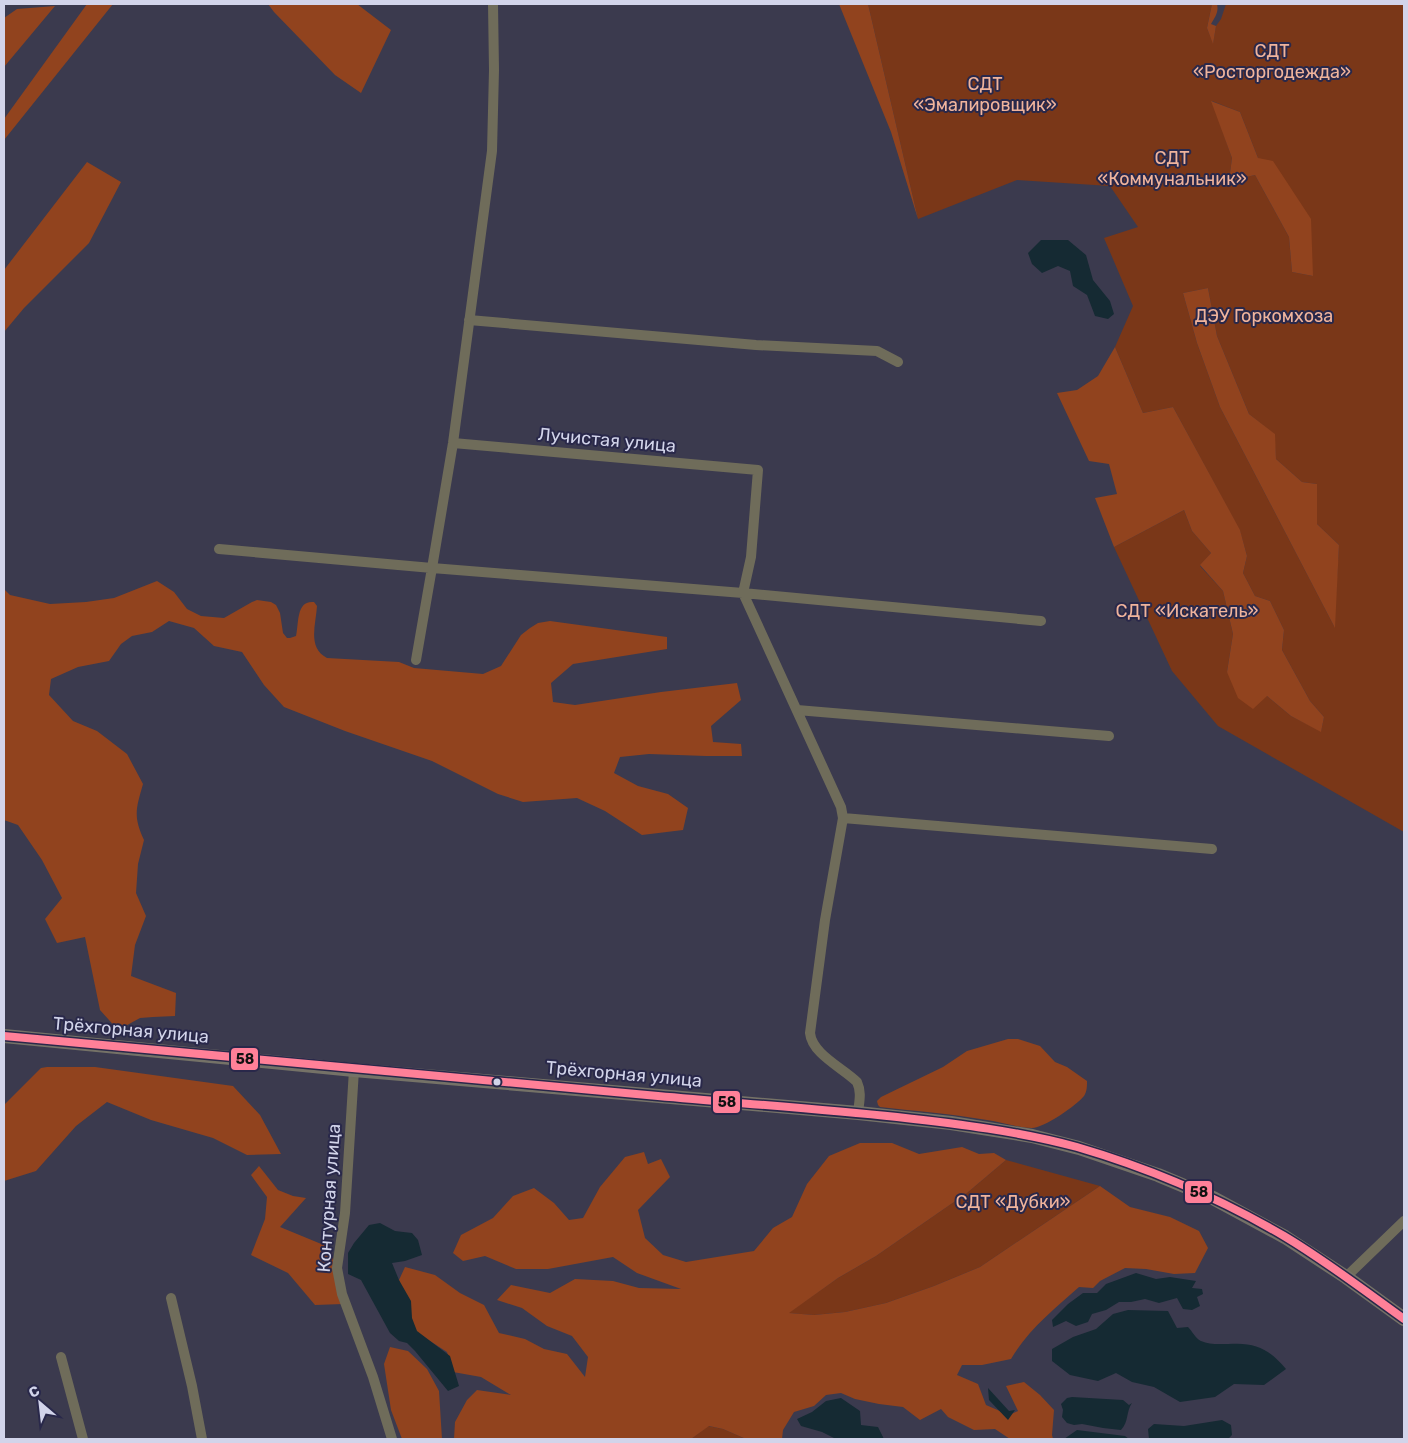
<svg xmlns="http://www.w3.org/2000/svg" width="1408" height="1443" font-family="Rubik,sans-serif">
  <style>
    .green { fill: #7a3718; fill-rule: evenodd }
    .forest { fill: #91431e }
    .water { fill: #152a33 }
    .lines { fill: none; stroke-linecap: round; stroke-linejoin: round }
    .minor { stroke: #6f6c5a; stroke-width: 10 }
    .highway { stroke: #757267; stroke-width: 14 }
    .bus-1-casing { stroke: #29284a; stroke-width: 11 }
    .bus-1 { stroke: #ff8098; stroke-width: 8 }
    .bus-dot { fill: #d2d4ea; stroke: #29284a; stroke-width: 2 }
    .labels { text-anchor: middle; stroke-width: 4; stroke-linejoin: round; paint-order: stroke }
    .park-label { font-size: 18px; fill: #f0b49c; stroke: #29284a }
    .street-label { font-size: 18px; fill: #d2d4ea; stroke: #29284a }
    .line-badge { stroke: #29284a; stroke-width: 2 }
    .pale-badge-label { font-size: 14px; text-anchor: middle; font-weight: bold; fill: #111 }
  </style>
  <rect width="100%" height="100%" fill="#3b3a4e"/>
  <path class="green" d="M868,4H1212L1207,28L1213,43L1216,26L1221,19L1226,4H1404V832L1218,726L1172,671L1114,547L1184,510L1192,531L1211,553L1200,566L1223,591L1233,634L1227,672L1267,696L1291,716L1321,731L1324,717L1310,701L1282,650L1284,630L1270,601L1255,596L1243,573L1247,556L1240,531L1173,407L1143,413L1115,347L1133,306L1104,238L1138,227L1110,186L1017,180L918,219ZM1212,101L1240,112L1258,158L1313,276L1292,272L1289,237L1255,175L1229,181L1232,158ZM1208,288L1217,336L1249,414L1274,434L1276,459L1302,482L1317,484V524L1339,545L1334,626L1220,407L1197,343L1183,293Z
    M1006,1160L1100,1186L980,1267L934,1286L886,1303L845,1312L814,1315L788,1313L838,1278L876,1256L967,1193Z
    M708,1426L723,1429L746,1439H691Z"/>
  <path class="forest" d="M87,4H113L4,140V119Z
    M268,4H357L391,30L361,93L335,75L274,12Z
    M839,4H868L918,219L891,132Z
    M1212,4H1217C1219,12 1215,17 1211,24L1216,26L1213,44L1207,28Z
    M55,6L4,67V18L17,9Z
    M1211,101L1240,112L1258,158L1273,161L1311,219L1313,276L1292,272L1289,237L1255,175L1229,181L1232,158Z
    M87,162L121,182L89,243L24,308L4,332V270Z
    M1208,288L1217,336L1249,414L1275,434L1276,459L1302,482L1317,484V524L1339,545L1335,628L1220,407L1197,343L1183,293Z
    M1115,347L1143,413L1173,407L1240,530L1247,556L1243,573L1255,596L1270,601L1284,630L1282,650L1310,701L1324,717L1321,732L1291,716L1267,696L1253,709L1238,698L1227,672L1233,634L1223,591L1200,565L1211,553L1192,531L1184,510L1114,547L1095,498L1117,494L1109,464L1089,461L1057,393L1077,390L1098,376Z
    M157,581L174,592L187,609L201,616L224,618L252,602L257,600L271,602L276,605L280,613L283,633L287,638H290L296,636C299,623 296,600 314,602L317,606C316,624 307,648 327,658L399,662L414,668L483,674L501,666L521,635L530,628L538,623L550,621L667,637V649L573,664L551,683L553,702L575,705L661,692L737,683L741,700L711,726L713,742L741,744L742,756H706L649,754L620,757L614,773L638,786L668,794L688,808L683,830L642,835L605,811L577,798L523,802L498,794L432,761L345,731L284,707L264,685L242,652L214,646L194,628L169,621L152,632L132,636L121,644L109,661L78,667L51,679L49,695L73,721L97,731L127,754L143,784C136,809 133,816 144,840L138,864L136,893L146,916L135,945L131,976L176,993L175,1016L153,1017L140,1018L118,1030L100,1010L85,937L57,943L45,919L62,898L42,860L18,825L4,820V589L10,595L50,604L86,602L114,598Z
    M1008,1039H1018L1040,1046L1055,1062L1067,1067L1087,1081C1087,1087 1087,1091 1084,1096C1077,1105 1044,1128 1032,1128C1019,1128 1001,1122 987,1120C952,1114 916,1111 880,1107L878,1105L877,1101L881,1097L943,1067L967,1051Z
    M47,1067H95L233,1086L260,1115L281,1154L247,1155L213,1138L151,1120L107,1102L76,1126L36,1171L4,1181V1105L41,1068Z
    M860,1143H892L919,1154L962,1147L979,1154L994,1153L1006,1160L967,1193L876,1256L838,1278L789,1313L814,1315L845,1312L886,1303L934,1286L980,1267L1100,1186L1130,1207L1170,1217L1199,1231L1208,1248L1195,1273L1174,1274L1146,1269L1125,1268L1100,1281L1093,1288L1079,1287C1054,1309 1028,1330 1011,1359L982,1365H962L957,1375L978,1384L986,1405L1009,1415L1018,1411L1006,1386L1024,1382L1040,1395L1054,1410L1052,1435L1053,1439H1010L995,1429L974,1430L948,1417L941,1409L920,1420L903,1407L879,1404L855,1399L841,1393L826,1395L814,1406L794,1412L783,1430L782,1439H746L723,1429L709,1426L691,1439H454L455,1422L467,1400L477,1390L511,1395L481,1377L453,1372L447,1352L413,1330L399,1280L405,1267L435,1275L460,1293L484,1305L499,1333L525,1339L544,1349L567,1354L585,1377L588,1357L572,1336L547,1326L522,1308L497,1300L511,1285L550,1293L575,1279L613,1281L639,1288L681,1289L637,1273L613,1257L548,1269H516L485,1256L463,1261L453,1253L461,1235L493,1218L513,1196L534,1188L554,1203L569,1220L583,1218L600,1187L625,1157L644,1152L648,1164L661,1159L670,1177L638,1210L645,1238L663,1255L686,1262L754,1251L773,1228L792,1217L807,1184L829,1156Z
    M259,1166L278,1190L293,1196L306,1198L280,1227L331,1248L343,1304L315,1305L288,1273L251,1255L265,1219L267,1197L251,1175Z
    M390,1347L408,1351L427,1369L439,1391L442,1439H402L391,1410L384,1364Z"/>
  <path class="water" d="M1041,240H1068L1086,255L1093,280L1110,301L1114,314L1108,319L1095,316L1087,295L1073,286L1070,271L1058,266L1042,273L1032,264L1028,253Z
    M380,1223L395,1231L412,1233L418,1240L422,1255L405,1261L392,1263L399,1280L411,1301L412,1318L417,1331L450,1356L459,1386L448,1391L415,1351L407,1343L399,1341L390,1333L361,1280L348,1274V1253L354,1243L369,1225Z
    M1136,1273L1156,1279L1170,1277L1196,1281L1192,1288L1202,1289L1203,1294L1197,1297L1200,1306L1192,1310L1183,1309L1177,1298L1159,1303L1145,1299L1131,1302H1119L1106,1310L1092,1314L1088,1322L1076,1326L1066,1321L1053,1327L1052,1320L1068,1304L1083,1293H1097L1106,1284Z
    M1128,1310L1168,1311L1177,1328L1188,1327C1192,1331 1196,1339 1201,1341C1209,1345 1220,1344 1228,1344C1255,1342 1268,1348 1286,1369L1264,1385L1234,1384L1215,1397L1180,1402L1154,1387L1132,1382L1116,1373L1098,1381L1070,1375L1052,1361V1349L1073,1337L1096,1329L1113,1314Z
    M988,1388L1009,1411L1015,1410L1008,1420L989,1400Z
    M1072,1397L1123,1400L1129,1405L1132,1403C1126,1411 1129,1422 1121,1430L1103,1428L1082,1424L1074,1425L1067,1423L1062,1417L1063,1410L1061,1404L1067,1398Z
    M841,1398L860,1411L861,1425L878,1427L884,1439H836L822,1432L801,1426L797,1419L812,1412L826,1401Z
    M1222,1420L1231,1425L1232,1435L1229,1438L1149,1439L1148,1429L1154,1424L1184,1426Z
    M1077,1430L1125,1436L1129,1439H1064Z"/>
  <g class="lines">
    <path class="minor" d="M493,4L494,70L492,151L453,443L432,568L743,593L1041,621
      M469,320L756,345L877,351L898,362
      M453,443L758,470L751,557L743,593L841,807L843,818L825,920L810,1033C812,1054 843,1068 857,1082C862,1093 859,1102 858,1113
      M219,549L432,568L416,660
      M797,710L1109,736
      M843,818L1212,849
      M354,1070L345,1213L337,1268L342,1294L373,1377L392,1439
      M1346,1277L1404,1221
      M171,1298L192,1386L202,1439
      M61,1357L83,1439"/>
    <path class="highway" d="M4,1036L354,1070L858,1113L951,1123L1032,1136L1079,1148L1158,1175L1213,1198L1285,1237L1346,1277L1404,1319"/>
    <defs>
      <path id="bus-1" d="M4,1036C222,1057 440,1077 658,1096C737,1103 817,1109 897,1117C958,1124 1018,1131 1077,1147C1149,1168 1219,1198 1284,1236C1326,1261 1365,1291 1404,1319"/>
    </defs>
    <use href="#bus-1" class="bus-1-casing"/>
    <use href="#bus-1" class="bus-1"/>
  </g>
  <circle class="bus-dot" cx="497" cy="1082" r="4.5"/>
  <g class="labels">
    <g class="park-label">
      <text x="1272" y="57">СДТ<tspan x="1272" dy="21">«Росторгодежда»</tspan></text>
      <text x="985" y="90">СДТ<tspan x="985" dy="21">«Эмалировщик»</tspan></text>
      <text x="1172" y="164">СДТ<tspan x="1172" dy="21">«Коммунальник»</tspan></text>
      <text x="1264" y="322">ДЭУ Горкомхоза</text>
      <text x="1187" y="617">СДТ «Искатель»</text>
      <text x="1013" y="1208">СДТ «Дубки»</text>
    </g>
    <g class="street-label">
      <text transform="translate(607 440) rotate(5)" y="6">Лучистая улица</text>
      <text transform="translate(131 1030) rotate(5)" y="6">Трёхгорная улица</text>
      <text transform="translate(624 1074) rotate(5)" y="6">Трёхгорная улица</text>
      <text transform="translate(329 1198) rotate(-86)" y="6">Контурная улица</text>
    </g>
  </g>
  <g class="line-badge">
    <rect x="230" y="1047" width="29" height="24" rx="5" fill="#ff8098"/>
    <rect x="712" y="1090" width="29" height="24" rx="5" fill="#ff8098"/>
    <rect x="1184" y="1180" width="29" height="24" rx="5" fill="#ff8098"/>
  </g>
  <g class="pale-badge-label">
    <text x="245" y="1064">58</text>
    <text x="727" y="1107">58</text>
    <text x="1199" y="1197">58</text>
  </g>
  <rect width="1408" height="1443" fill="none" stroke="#d2d4ea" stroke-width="10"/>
  <g transform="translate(40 1403) rotate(332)" stroke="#29284a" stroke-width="4" paint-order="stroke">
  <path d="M0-4L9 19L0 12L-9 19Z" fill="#d2d4ea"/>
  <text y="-8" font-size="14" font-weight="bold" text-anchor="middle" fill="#d2d4ea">С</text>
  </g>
</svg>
